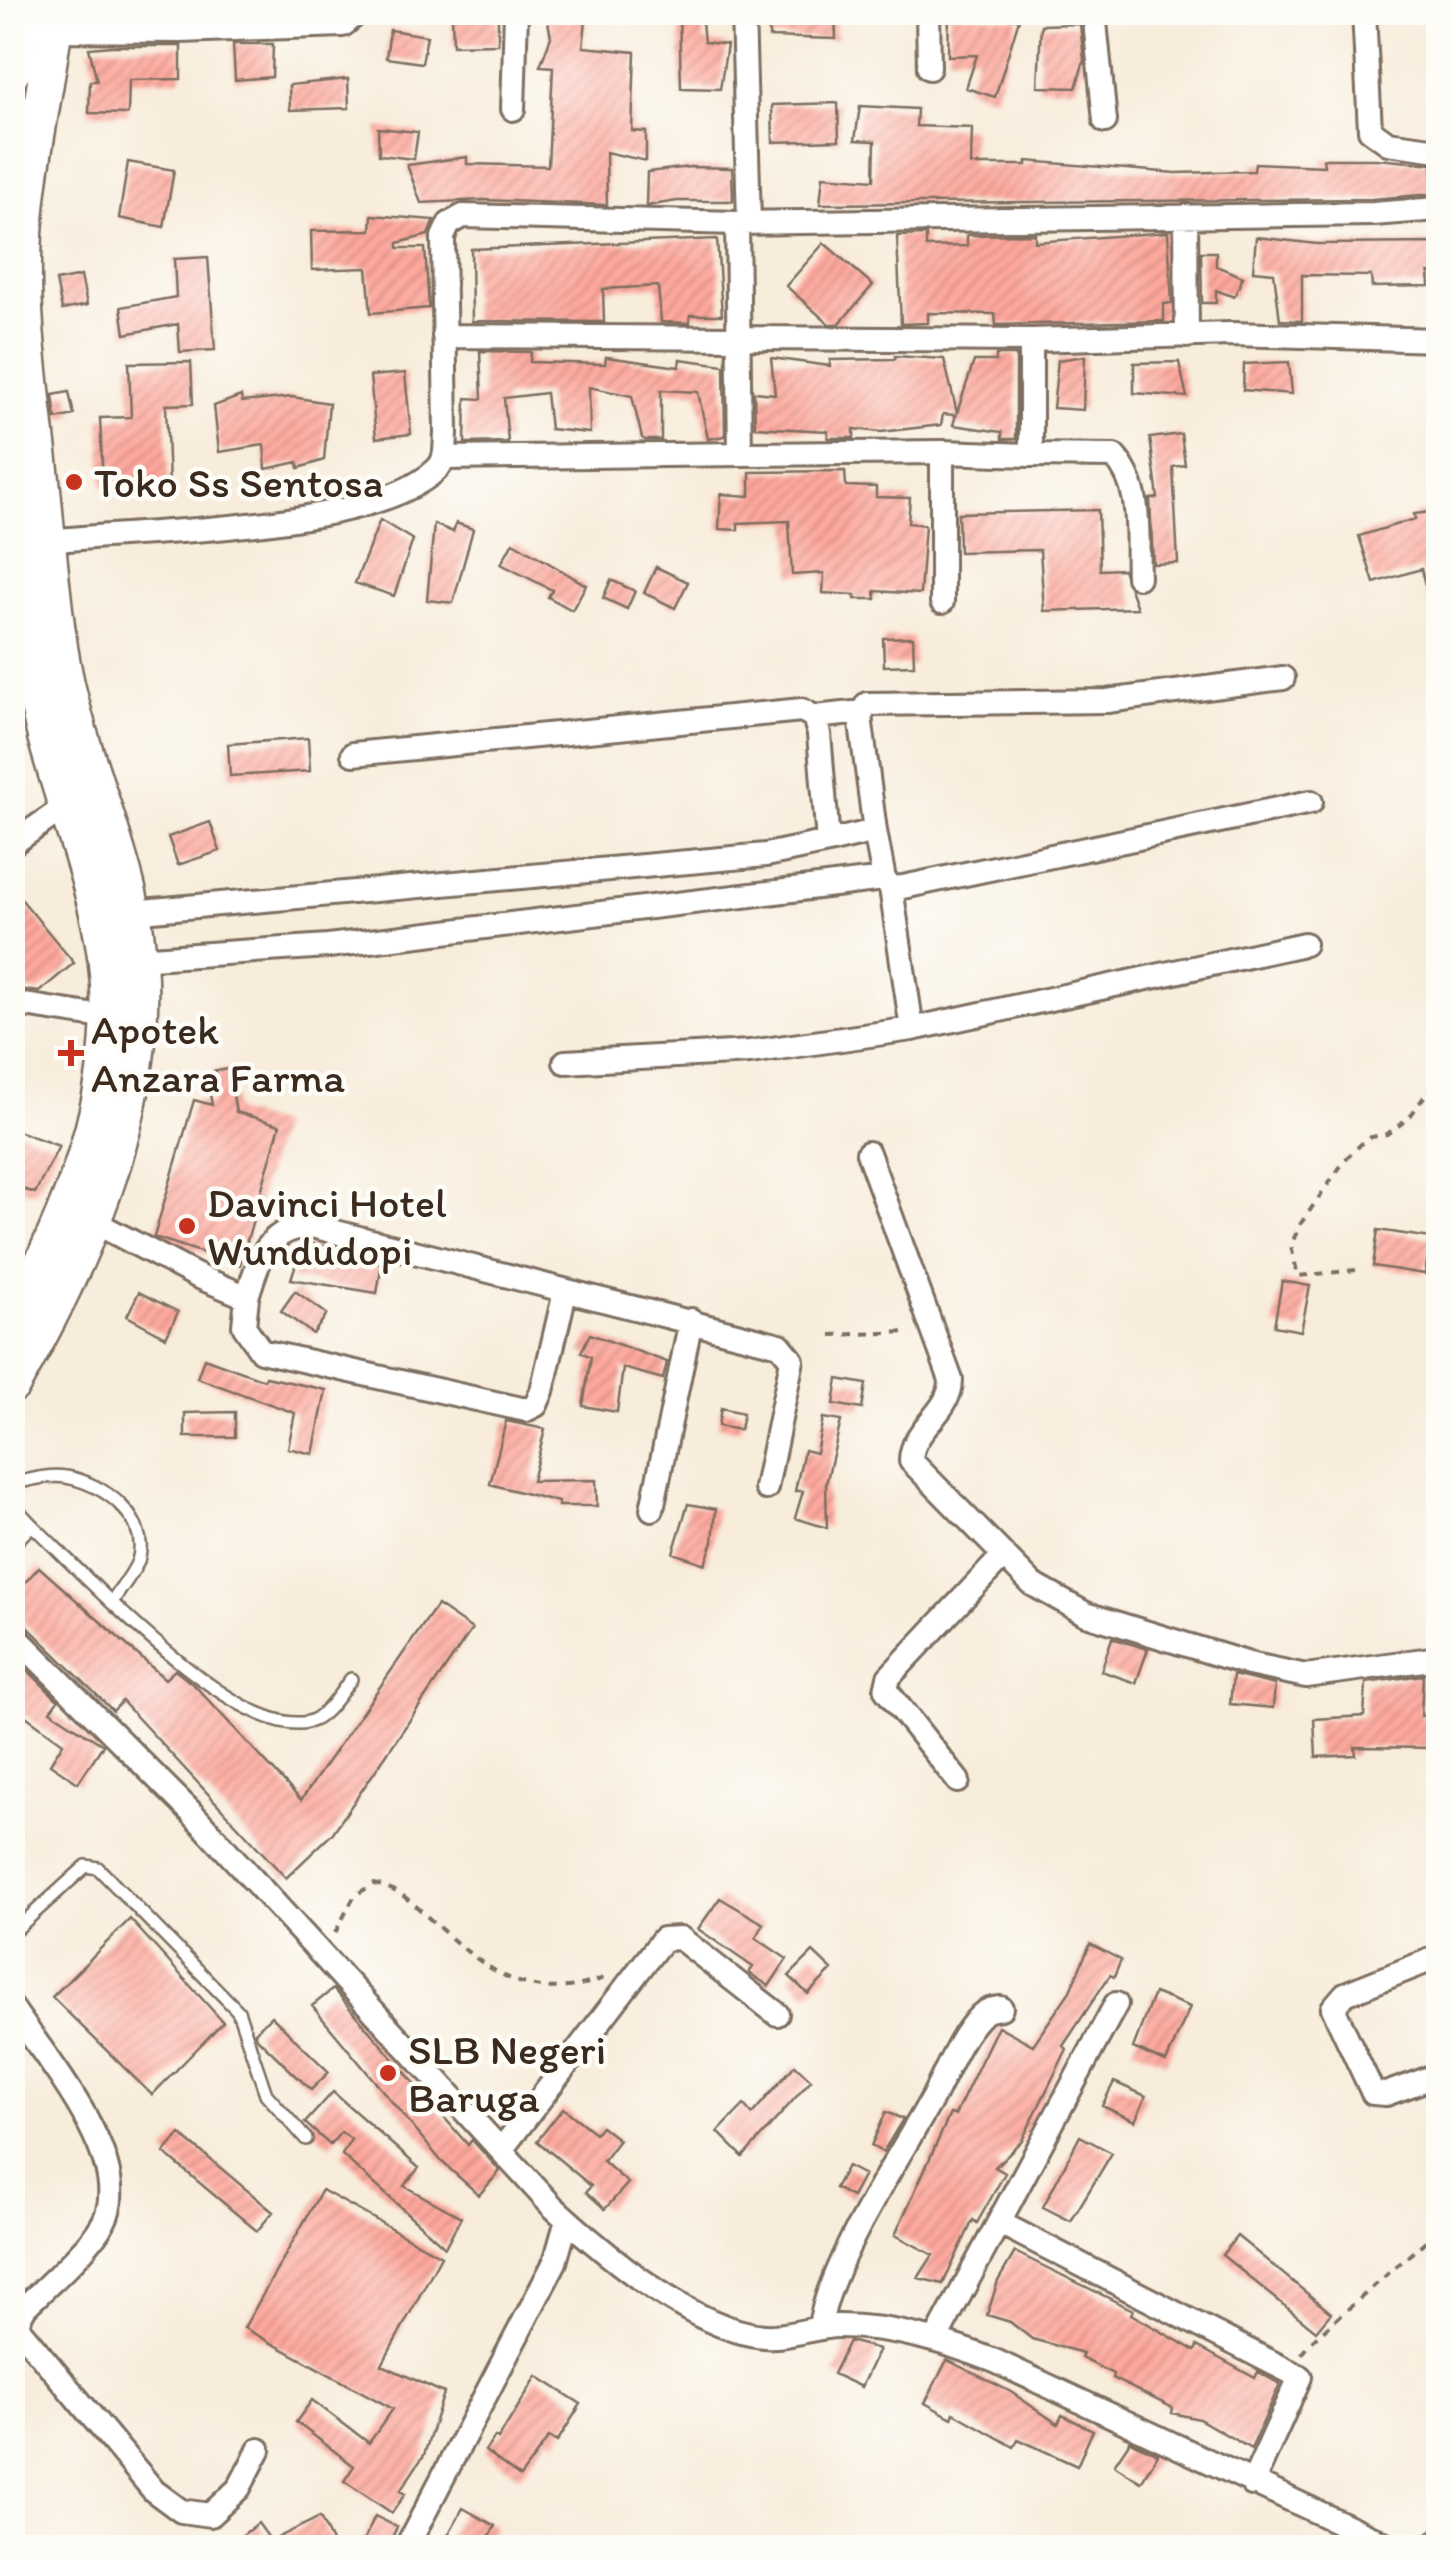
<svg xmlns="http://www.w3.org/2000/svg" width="1451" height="2560" font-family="Itim,sans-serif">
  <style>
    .building { fill: url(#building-hatch) }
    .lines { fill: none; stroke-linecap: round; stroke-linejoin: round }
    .service-casing { stroke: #7d6e60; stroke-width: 16 }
    .minor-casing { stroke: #7d6e60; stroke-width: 28 }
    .trunk-casing { stroke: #7d6e60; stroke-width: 40 }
    .path { stroke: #7d6e60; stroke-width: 4; stroke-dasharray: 8 8; stroke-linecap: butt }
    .service { stroke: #fff; stroke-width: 11 }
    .minor { stroke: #fff; stroke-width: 22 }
    .trunk { stroke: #fff; stroke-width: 35 }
    .poi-dot { fill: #c8321e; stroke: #fdfcf7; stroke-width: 4 }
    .labels { text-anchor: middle; stroke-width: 9; stroke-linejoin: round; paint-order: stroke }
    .poi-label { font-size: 42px; fill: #3b2a1e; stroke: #fdfcf7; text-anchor: start }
  </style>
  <defs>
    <pattern id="building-hatch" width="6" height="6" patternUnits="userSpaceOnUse" patternTransform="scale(2.5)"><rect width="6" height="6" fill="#ffa99e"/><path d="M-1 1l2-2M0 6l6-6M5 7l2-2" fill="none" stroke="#d08a80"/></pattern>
  </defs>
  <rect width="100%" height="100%" fill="#fdfcf7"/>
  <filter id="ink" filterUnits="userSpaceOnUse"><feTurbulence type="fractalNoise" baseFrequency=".01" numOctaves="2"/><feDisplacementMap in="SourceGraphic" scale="20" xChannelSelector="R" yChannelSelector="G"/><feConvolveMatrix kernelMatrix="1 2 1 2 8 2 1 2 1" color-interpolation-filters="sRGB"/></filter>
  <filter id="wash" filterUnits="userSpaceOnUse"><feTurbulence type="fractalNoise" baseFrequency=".0048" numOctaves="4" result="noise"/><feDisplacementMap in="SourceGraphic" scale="40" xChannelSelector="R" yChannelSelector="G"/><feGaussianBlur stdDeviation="2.25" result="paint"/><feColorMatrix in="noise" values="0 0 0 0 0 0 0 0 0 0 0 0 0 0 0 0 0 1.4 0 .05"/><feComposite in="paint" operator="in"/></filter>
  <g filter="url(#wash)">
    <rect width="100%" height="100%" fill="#f8ecda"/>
    <g id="blocks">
      <path class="building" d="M546,12H587L583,47L635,52L632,131L646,132V161L606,152L607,205L483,200L421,203L407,165L467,157V164L548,166L553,67L540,66L551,37Z
        M679,12H701L704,42L727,45L720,89L681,88Z
        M769,12H835L836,39L769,37Z
        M949,12L1019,19L995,97L966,88L977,55L948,56Z
        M452,15H498V44L453,45Z
        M1080,24L1084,60L1076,88L1038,87L1041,25Z
        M390,30L427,36L422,63L386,58Z
        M233,44H273L272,77L235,80Z
        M112,46H181V79L129,80L128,114L89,113L90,81H97L89,48Z
        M348,79L349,108L290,110L289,85Z
        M838,103L839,140L773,142L772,105Z
        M860,106L917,109L916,126L972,128L971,165H1027V161L1176,173L1254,171L1255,163L1324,166L1323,159H1376L1432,164L1433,194L1372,199L820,204L823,176L874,180L875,141L855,140Z
        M378,128L418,132L414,159L379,155Z
        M128,162L174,170L164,227L119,218Z
        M690,167L732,168L733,201H677L646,206L647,172Z
        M372,215L434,220L428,235L398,243V248H425L429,308L371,313L367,268L312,270L311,231L371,230Z
        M1168,232L1172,303L1164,304V321L996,325L995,314L928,313V323L901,324L897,236L926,235V247L967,246V235L1035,234V242Z
        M1256,237L1317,244L1438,243V273H1429L1430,286L1372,287L1371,276L1302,275V321L1280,320L1274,273L1253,271Z
        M717,239L722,315H690V323L661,322L658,286L603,289L604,322L472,321L471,249Z
        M824,243L873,285L839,324H829L786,286Z
        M1201,252H1216V266L1243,277L1234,297L1216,290V303H1202Z
        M208,257L215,350L180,352L178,324L125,334L121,307L176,297L174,259Z
        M81,276L87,305L62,310L56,281Z
        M480,351L531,352L530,362L605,364L606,357L679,367L680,359L724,365L725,436L708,439L698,392L661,390V440H646L642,438L632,396L589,387L590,433L550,429L546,393L504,398L508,442L465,443L466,398L482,399Z
        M996,355H1016V439H1002V432L953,425L956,415L943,414L941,425L881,432L854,429V438H828V431L755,427L754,392L775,394L771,358L830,366V360L895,359V356L944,359L957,413L974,361H996Z
        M1085,356L1083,410L1053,408L1058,360Z
        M191,362L193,404L166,405L169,485L103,488L100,418L131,417L129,363Z
        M1179,362L1187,397L1134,393V363Z
        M1289,362L1292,394L1243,390L1244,364Z
        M405,373L411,434L376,438L370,376Z
        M69,392L74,415L56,419L53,395Z
        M241,396L242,402L292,397L329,403L324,460L299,468L298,462L266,469L264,445L219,452L214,406Z
        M1181,434L1185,465L1173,467L1178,563L1153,564L1150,499L1158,498L1150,438Z
        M845,471L846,486L876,487V497L910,498L908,523L925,525L920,594L875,591L876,599H855V595L823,593L824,573L792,575L789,521L738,523V530L719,529L721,494L750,496V472Z
        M1098,510L1100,570L1123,569L1137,608L1044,611L1040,550L959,552L958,513Z
        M1438,511V612L1432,613L1421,569L1374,583L1359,536L1415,519L1414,514Z
        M380,520L413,540L394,596L355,583Z
        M456,523L473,529L453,603L427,600L434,524L453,532Z
        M513,542L586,585L572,610L548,597L552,590L501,564Z
        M656,567L688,582L675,608L644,593Z
        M611,580L635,591L627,609L603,598Z
        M913,637L914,665L884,666L883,638Z
        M308,738L310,771L230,776L228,744Z
        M210,822L220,851L178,865L168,837Z
        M12,888L74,963L39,992L12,988Z
        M228,1069L236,1112L280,1125L240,1265L154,1237L194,1100L212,1105L206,1073Z
        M12,1129L59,1146L35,1193L12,1186Z
        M1378,1230L1431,1238L1425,1274L1373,1266Z
        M303,1242L344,1250L342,1257L382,1263L377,1293L291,1279Z
        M1282,1281L1310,1286L1301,1331L1274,1326Z
        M295,1291L327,1314L313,1334L281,1311Z
        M139,1292L178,1312L166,1337L127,1316Z
        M590,1334L667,1362L663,1379L623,1368L617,1412L583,1406L591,1357L581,1352Z
        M204,1358L264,1380L266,1377L326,1390L313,1454L288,1448L295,1413L197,1378Z
        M838,1379L866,1384L862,1409L834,1404Z
        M721,1408L743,1413L740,1430L718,1426Z
        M235,1412V1437H185V1413Z
        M823,1418L841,1421L826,1484L827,1528L795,1518L803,1491H795L804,1450L816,1453Z
        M506,1421L545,1429L532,1481L596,1480L597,1506H558V1502L490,1484Z
        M688,1504L716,1509L713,1542L705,1564L673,1553Z
        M39,1567L165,1679L175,1670L195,1686L301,1800L437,1605L472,1629L332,1834L286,1878L122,1701L113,1711L23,1622L12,1618V1597Z
        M1112,1638L1148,1649L1136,1683L1101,1671Z
        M12,1655L58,1700L50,1711L103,1745L78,1783L50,1764L63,1743L12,1706Z
        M1233,1675L1275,1685L1273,1708L1230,1704Z
        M1423,1675L1421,1716H1438V1748L1355,1747L1356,1755L1316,1757L1314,1719L1364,1716L1366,1683Z
        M720,1898L764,1924L756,1938L787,1959L769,1986L749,1973L753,1967L698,1929Z
        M130,1919L223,2022L152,2095L52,1997Z
        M1090,1944L1121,1960L1114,1977L1110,1975L1063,2046L1067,2049L1022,2140L995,2167L1005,2173L977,2223L973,2220L943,2284L918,2278L933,2255L895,2235L950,2114L955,2115L998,2026L1033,2045L1070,1991Z
        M813,1952L832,1970L808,1994L789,1976Z
        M333,1989L468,2145L472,2140L500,2171L479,2195L442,2162L312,2006Z
        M1154,1993L1190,2007L1166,2062L1133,2048Z
        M271,2016L329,2072L311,2090L257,2038L255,2032Z
        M795,2065L811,2080L743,2157L718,2132L744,2105L752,2114Z
        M1114,2082L1146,2096L1135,2121L1102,2106Z
        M333,2092L419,2168L404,2186L461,2217L445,2247L342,2155L351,2139L341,2132L330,2145L305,2123Z
        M563,2108L595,2133L601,2126L619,2140L603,2161L628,2183L605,2209L586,2192L591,2186L537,2141Z
        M886,2112L903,2119L883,2152L871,2146Z
        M180,2134L273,2212L257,2231L164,2153Z
        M1080,2136L1112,2153L1071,2221L1043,2207Z
        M847,2166L864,2175L852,2197L835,2188Z
        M322,2190L441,2256L382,2365L444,2393L424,2455L400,2491L405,2494L392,2513L344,2481L354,2466L296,2422L312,2400L369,2443L393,2409L244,2328Z
        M1237,2236L1331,2313L1316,2331L1222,2255Z
        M1015,2252L1133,2310L1131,2314L1195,2351L1197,2346L1255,2378L1258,2372L1280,2384L1251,2449L1199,2419L1172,2413L1173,2408L1112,2378L1113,2374L1081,2358L1083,2353L1032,2339L1010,2322L987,2315L998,2281Z
        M849,2341L879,2349L861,2387L833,2374Z
        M947,2360L1011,2392L1058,2424L1062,2415L1093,2430L1077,2466L1018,2439L1014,2447L954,2413L952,2418L925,2403Z
        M537,2376L581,2404L557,2442L549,2437L520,2477L485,2451L495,2437L498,2439Z
        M1130,2441L1158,2454L1141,2482L1114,2465Z
        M463,2508L495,2526L483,2548H441Z
        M375,2516L397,2527L387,2548H360Z
        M320,2517L335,2548H226L258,2523L271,2541Z"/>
    </g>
  </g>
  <g filter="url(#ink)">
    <use href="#blocks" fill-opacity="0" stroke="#7d6e60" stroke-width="2.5"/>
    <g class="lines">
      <defs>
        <path id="service" d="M12,1484C29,1480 50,1474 66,1477C104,1483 151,1519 138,1561C133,1574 120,1589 113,1601
          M12,1504L32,1525
          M12,1545L32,1525C83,1573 235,1738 308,1722C326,1718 340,1693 351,1679
          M12,1933L86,1866L98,1868L238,2011L266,2094L306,2139"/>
        <path id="minor" d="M743,12L749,222
          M928,12L929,68
          M1094,12L1105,121
          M1364,12L1370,130L1388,143L1438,150
          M43,30L180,31L343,25L359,12
          M513,109L516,12
          M1186,216L1187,336
          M444,336L1031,340L1231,334L1438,340
          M740,454L942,452
          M1031,455L1114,456C1144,488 1136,535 1138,577
          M444,458L740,454L737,223
          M38,542C132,530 371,533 437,469C447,460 445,446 446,433L443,237L449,224L463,216L737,223L1373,214L1438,209
          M942,602V452L1031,455V340
          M814,717L863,712
          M875,831L884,879L891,888L903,887L1311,802
          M828,842L875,831L860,716L867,704L1107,701L1283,678
          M12,844L65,807
          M891,888L912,1029L1304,944
          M131,912L766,855L828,842L819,734L814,717L802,710L353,754
          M136,959L328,946L884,879
          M12,1003L109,1018
          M565,1062L750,1052L912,1029
          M868,1153L951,1380C951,1413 911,1428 911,1461L1032,1584L1086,1614L1249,1664L1306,1676L1438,1658
          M96,1223L197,1276L247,1297C259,1258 269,1224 316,1227L780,1345L792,1360L766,1488
          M247,1297L244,1326L261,1351L526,1410L536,1405L542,1391L565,1292
          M652,1509L691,1320
          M12,1633L192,1813L552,2206C603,2253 693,2330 764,2336C790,2338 814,2326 839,2326C893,2326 946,2342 995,2361L1394,2548
          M958,1781L886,1690L889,1677L1002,1557
          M1438,1957L1345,1994L1333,2008L1373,2093L1386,2094L1438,2075
          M12,2008C45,2057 128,2154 107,2214C98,2242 47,2285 25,2307L18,2320L19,2329L154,2491L181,2511L210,2515L239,2488L259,2450
          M501,2150L663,1939L680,1938L777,2014
          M1000,2223L1300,2377L1252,2484
          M820,2327C828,2264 900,2156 933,2097C946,2072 960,2036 980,2016C986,2010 992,2009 1001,2008
          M936,2339L1116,2004
          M406,2548L555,2262L567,2220
          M1428,2548L1438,2541"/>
        <path id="trunk" d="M12,72L21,12
          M12,504C22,581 26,663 46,738C66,812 96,884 106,959C123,1087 72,1212 12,1322
          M12,1385C99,1234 171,1060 126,883C106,805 72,729 60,650C49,581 46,510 37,440C30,374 21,311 24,244C27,167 47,89 56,12"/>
      </defs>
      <use href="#service" class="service-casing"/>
      <use href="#minor" class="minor-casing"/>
      <use href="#trunk" class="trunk-casing"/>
      <path class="path" d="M1356,1270L1298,1276L1291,1246L1299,1226L1345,1160L1367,1138L1387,1134L1409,1118L1438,1077
        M831,1335L909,1332
        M335,1933L355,1895L374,1884C400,1889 414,1904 432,1921C486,1970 529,2006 604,1978
        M1302,2354L1308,2344L1438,2230"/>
      <use href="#service" class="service"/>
      <use href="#minor" class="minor"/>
      <use href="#trunk" class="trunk"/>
    </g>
  </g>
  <g class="poi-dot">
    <circle cx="74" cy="482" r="10"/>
    <path d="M66 1038h10v10h10v10h-10v10h-10v-10h-10v-10h10z"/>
    <circle cx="187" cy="1226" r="10"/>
    <circle cx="388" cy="2073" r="10"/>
  </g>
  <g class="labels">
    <g class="poi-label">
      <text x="94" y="497">Toko Ss Sentosa</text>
      <text x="91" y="1044">Apotek<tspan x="91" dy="48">Anzara Farma</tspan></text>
      <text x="207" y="1217">Davinci Hotel<tspan x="207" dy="48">Wundudopi</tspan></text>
      <text x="408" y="2064">SLB Negeri<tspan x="408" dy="48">Baruga</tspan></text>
    </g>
  </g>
  <rect width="1451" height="2560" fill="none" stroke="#fdfcf7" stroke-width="50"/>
</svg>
